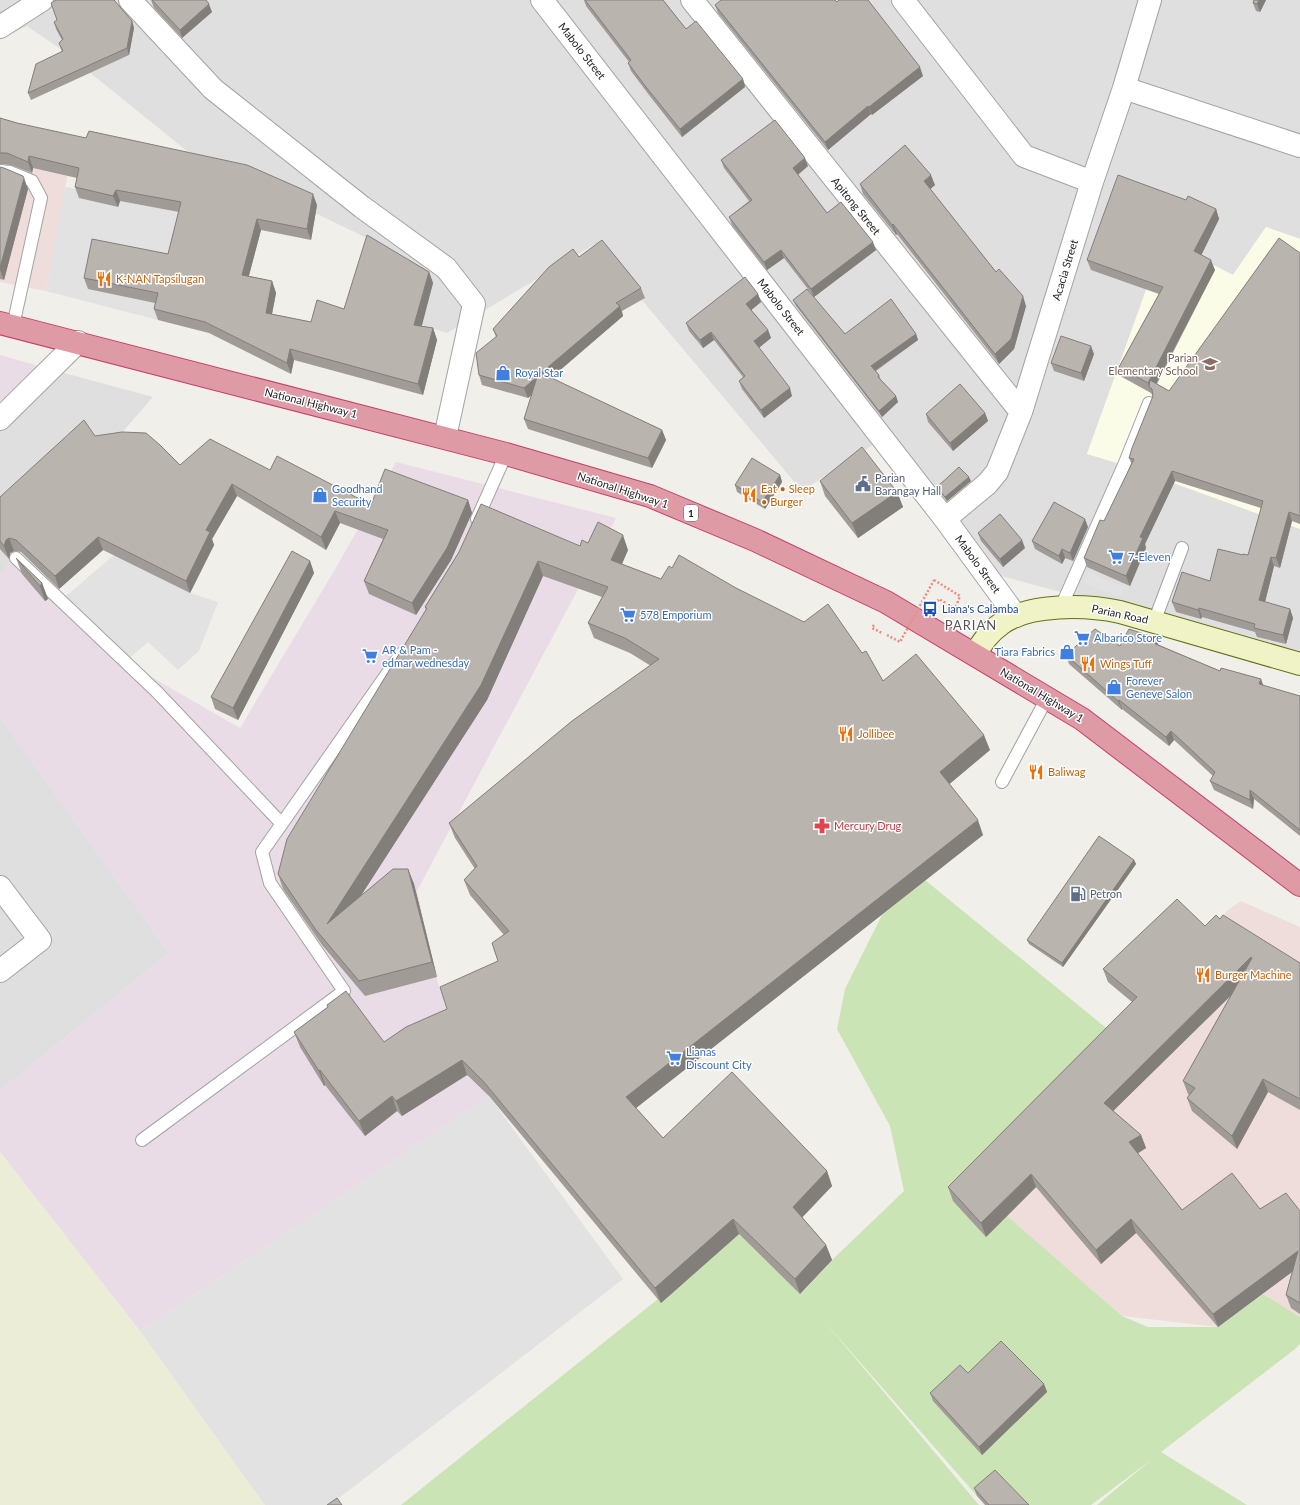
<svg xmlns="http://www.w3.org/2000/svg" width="1300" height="1505" font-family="Lato,sans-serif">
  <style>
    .residential { fill: #dfdfdf }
    .commercial { fill: #efdddb }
    .industrial { fill: #e9dce6 }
    .education { fill: #fbfce7 }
    .farmland { fill: #ebedd7 }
    .grass { fill: #cbe4b6 }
    .parking { fill: #e2e2e2 }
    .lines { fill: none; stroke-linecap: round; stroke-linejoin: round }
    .lane-casing { stroke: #a3a3a3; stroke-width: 14 }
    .street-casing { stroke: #a3a3a3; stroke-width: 24 }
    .secondary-casing { stroke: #626f12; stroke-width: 24 }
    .highway-casing { stroke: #c83d69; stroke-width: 24 }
    .path { stroke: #eb8e80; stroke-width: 2.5; stroke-dasharray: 2 2; stroke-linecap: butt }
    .lane { stroke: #fff; stroke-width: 12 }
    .street { stroke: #fff; stroke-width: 22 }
    .secondary { stroke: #f0f3c5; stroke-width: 22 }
    .highway { stroke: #de9ba5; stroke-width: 22 }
    .path-bridge { stroke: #eb8e80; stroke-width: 2.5; stroke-dasharray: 2 2; stroke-linecap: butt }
    .wall { fill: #a09b96 }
    .shaded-wall { fill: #827e7a }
    .building { fill: #bab4af; stroke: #827e7a }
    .labels { text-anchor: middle; stroke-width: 3; stroke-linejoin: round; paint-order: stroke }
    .shield { fill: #fff; stroke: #646464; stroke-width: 1 }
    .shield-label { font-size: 10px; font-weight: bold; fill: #222 }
    .street-label { font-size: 11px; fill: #222; stroke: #fff }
    .food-label { font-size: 11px; fill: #c56008; stroke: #fff; text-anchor: start }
    .education-label { font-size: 11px; fill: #785e54; stroke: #fff; text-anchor: end }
    .shop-label { font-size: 11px; fill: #366cbe; stroke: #fff; text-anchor: start }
    .service-label { font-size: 11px; fill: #4e5e75; stroke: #fff; text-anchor: start }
    .transit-label { font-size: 11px; fill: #164399; stroke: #fff; text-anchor: start }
    .health-label { font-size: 11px; fill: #be3a42; stroke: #fff; text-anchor: start }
    .quarter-label { font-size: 13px; letter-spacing: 1px; fill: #555; stroke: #fff }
  </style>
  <rect width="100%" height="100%" fill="#f1efea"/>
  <path class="residential" d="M0,0H1300V239L1266,227L1233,275L1164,241L1087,454L1124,465L1300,529V657L998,575L888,435L802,491L595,244L447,333L348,301L373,241L187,151L62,50L27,26L0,40Z
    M42,367L153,397L13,557L0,576V407Z
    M0,717L169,953L0,1091Z"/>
  <path class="commercial" d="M0,123L75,143L65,187L46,291L0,282Z
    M1241,901L1300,927V1317L1263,1294L1218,1327L1122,1316L1006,1216L1205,935L1229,909Z"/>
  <path class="industrial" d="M0,355L42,367L0,407Z
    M396,462L616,518L417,891L438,983L468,1077L489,1096L140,1331L0,1152V1091L169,953L0,717V576L13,557L125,662L240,728L337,566Z"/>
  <path class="education" d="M1266,227L1300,239V529L1124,465L1087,454L1164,240L1233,275Z"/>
  <path class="farmland" d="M0,1152L140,1331L265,1505H0Z"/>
  <path class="grass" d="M925,880L1116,1036L1007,1216L1122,1316L1148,1327H1218L1263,1294L1300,1317V1344L1295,1349L1161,1452L1247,1505H1097L1151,1460L1091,1505H1024L998,1478L977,1496L824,1321L979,1505H401L739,1234L801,1294L832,1260L904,1191L890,1126L837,1029L845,989L882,915Z"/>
  <path class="parking" d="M65,187L81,190L79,198L117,207L120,201L186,213L158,320L46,291Z
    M114,555L190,593L218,602L199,651L178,670L148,642L125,662L57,604Z
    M1088,572L1124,587L1119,597L1083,583Z
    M489,1096L623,1279L330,1505H265L140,1331Z"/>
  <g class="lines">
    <defs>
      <path id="lane" d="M0,171L10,172L32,181L41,198L13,326
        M477,519L506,454
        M16,558L157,692L281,823
        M1061,607L1124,465L1149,403
        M1154,622L1182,548
        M1002,782L1047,698
        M142,1140L344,991L270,883L262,852L401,654"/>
      <path id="street" d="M130,0L213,89L362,207L446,268L474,304L445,437
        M542,0L945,519L1016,616
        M692,0L1021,412
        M903,0L1024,156L1092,182
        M0,27L42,0
        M1124,88L1300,146
        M0,419L78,342
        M945,519L987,484L997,472L1021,412L1092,182L1124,88L1150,0
        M0,887L40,940L0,971"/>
      <path id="secondary" d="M975,654C982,643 989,632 1001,624C1029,603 1087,605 1120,612L1300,664"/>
      <path id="highway" d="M0,323L506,454L650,496L755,540L886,602L1082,719L1300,885"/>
    </defs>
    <use href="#lane" class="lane-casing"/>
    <use href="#street" class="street-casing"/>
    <use href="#secondary" class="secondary-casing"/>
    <use href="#highway" class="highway-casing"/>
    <path class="path" d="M934,580L960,596L955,609L939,599L937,602
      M874,625L872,628L882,633"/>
    <use href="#lane" class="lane"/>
    <use href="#street" class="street"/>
    <use href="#secondary" class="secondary"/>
    <use href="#highway" class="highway"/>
    <path class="path-bridge" d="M887,635L900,642L934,580"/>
  </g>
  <path class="wall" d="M151,0L212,12L182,38L154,8Z
    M584,0H663L686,29L743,79L745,87L682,137L649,95L631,71L628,63L629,62L586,6Z
    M1254,0H1266L1260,12L1256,11L1253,3Z
    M837,2L923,76L872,115L871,114L828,150L718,13L715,5Z
    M132,21L134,28L129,55L31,100L28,93L62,52L59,43L62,40L56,29L54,22Z
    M0,118L17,123L317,205L311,240L261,230L249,276L272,281L276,293L272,314L311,322L344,309L429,272L433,283L421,326L433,328L437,340L423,395L294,360L291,374L209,333L158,320L154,309L155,303L88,289L84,278L168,254L179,212L120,201L118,207L79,198L75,187L77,178L33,168L32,173L11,165L0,164Z
    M721,160L808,166L798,175L827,213L876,250L814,297L784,258L767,270L732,225L729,217L749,201L724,168Z
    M0,167L28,189L4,280L0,279Z
    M860,184L935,185L930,189L996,272L1026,306L1014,349L999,364L897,234L896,235L863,194Z
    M1186,200L1216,209L1219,219L1201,255L1215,270L1157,384L1169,391L1300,253V524L1292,521L1280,568L1274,566L1265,602L1290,609L1293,618L1286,644L1257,637L1255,632L1202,617L1201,619L1176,612L1172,602L1210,581L1243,555H1248L1261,508L1175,481L1145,544L1146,548L1130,586L1087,567L1084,558L1104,521L1132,465L1129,458L1153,397L1151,393L1122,377L1119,367L1159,294L1091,270L1087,260Z
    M579,257L641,288L645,298L622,311L623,316L551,378L662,430L666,440L652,468L528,429L524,419L532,394L528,398L482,385L479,375L496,337L493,329Z
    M758,294L761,302L751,310L768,330L771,338L759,348L792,396L764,418L742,389L739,381L743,377L714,340L703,348L689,331L686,323Z
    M793,300L845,334H916L918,340L876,371L879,375L881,380L896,396L898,402L882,417L796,306Z
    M1094,354L1084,381L1054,371L1051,363Z
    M985,413L988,421L953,451L928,422L926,414Z
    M95,436L180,465L270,470L371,505L468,500L472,513L451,560L416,615L369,594L364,581L383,539L340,523L326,550L237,496L212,539L214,545L190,593L103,550L59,589L21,552L14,551L10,553L9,559L0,549V497Z
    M780,475L782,482L765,509L737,492L735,485Z
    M820,481L897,492L903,507L858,538L825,496Z
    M971,481L947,501L939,491L937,487Z
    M1088,527L1073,561L1065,558L1062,564L1035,549L1032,541Z
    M978,533L1025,548L1003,567L981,541Z
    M588,543L628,550L622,564L661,579L672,568L736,588L862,653L883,681L990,750L949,784L983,835L636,1108L663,1138L827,1171L832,1186L802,1217L826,1245L832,1260L800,1294L739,1234L661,1303L489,1096L467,1075L402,1116L397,1111L365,1136L325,1085L324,1086L300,1047L294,1032L328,1007L327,1005L384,1042L447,1009L498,961L504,935L470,895L464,880L475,869L455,838L449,823L651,666L630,653L594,638L588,623L602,597L543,576L487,700L360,897L408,869L414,884L437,977L365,996L322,945L283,889L278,874L426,610L425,607L459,552L580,546Z
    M16,558L42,583L48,599L45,601L22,574Z
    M310,561L314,573L238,720L215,709L211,697Z
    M1159,645L1220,671L1263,686L1300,696V836L1254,799L1253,809L1214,790L1210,781L1213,776L1174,740L1169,746L1122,709V710L1069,664L1066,655L1120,646Z
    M1134,860L1136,864L1063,967L1029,944L1027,940Z
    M1220,919L1300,963V1110L1268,1092L1237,1149L1192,1111L1187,1098L1189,1095L1188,1094L1183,1081L1231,995L1113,1111L1141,1135L1146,1148L1137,1153L1182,1210L1260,1209L1300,1211V1314L1291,1308L1286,1295L1292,1272L1218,1327L1136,1233L1101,1264L1036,1187L986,1237L953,1201L948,1187L1132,1002L1108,982L1103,969L1205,926Z
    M968,1373L1044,1384L1047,1392L982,1455L933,1401L930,1393Z
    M974,1488L1029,1505H985L977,1496Z"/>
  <path class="shaded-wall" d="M1259,0H1266L1260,12L1257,4Z
    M209,4L212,12L182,38L180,30Z
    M132,21L134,28L129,55L127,48Z
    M920,67L923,76L872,115L869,107Z
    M743,79L745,87L682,137L680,129Z
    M868,106L871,114L828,150L825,142Z
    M29,156L33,168L32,173L28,162Z
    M805,158L808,166L796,176L793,168Z
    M931,175L935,185L928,191L924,181Z
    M24,178L28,189L4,280L0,270V268Z
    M116,190L120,201L118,207L113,196Z
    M313,194L317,205L311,240L307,229Z
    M1216,209L1219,219L1198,262L1194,251Z
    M257,219L261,230L246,286L242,275Z
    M893,224L897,234L896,235L892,225Z
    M873,242L876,250L814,297L811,289Z
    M781,250L784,258L767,270L764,262Z
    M1211,260L1215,270L1152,391V389L1150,388L1148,383Z
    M429,272L433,283L419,337L414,325Z
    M272,281L276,293L270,324L266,313Z
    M758,294L761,302L749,312L746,304Z
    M1023,296L1026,306L1014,349L999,364L995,354Z
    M620,306L623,316L545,383L541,373Z
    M433,328L437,340L423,395L418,384Z
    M768,330L771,338L757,349L754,341Z
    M711,332L714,340L703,348L700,340Z
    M916,334L918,340L873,372L871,366Z
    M1091,346L1094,354L1084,381L1081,373Z
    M290,349L294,360L291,374L287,363Z
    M537,377L541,387L528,398L524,388Z
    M790,388L792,396L764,418L761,410Z
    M896,396L898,402L882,417L879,411Z
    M985,413L988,421L953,451L950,443Z
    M662,430L666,440L652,468L648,458Z
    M1172,471L1175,481L1145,544L1146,548L1130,586L1126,576L1140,537Z
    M780,475L782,482L765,509L762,502Z
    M969,477L971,481L947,501L945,497Z
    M232,484L237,496L212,539L214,545L190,593L186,581L206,530Z
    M897,492L903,507L858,538L852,523Z
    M468,500L472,513L451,560L416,615L412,603Z
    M335,511L340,523L326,550L321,537Z
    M1289,512L1292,521L1280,568L1276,558Z
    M1085,519L1088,527L1073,561L1070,553Z
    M623,535L628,550L617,575L611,560Z
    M98,537L103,550L59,589L55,576Z
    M9,538L14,551L10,553L9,559L4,546L6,540Z
    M1022,540L1025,548L1003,567L1000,559Z
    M1062,549L1065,558L1062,564L1059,556Z
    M1271,557L1274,566L1263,610L1259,600Z
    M310,561L314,573L238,720L233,708Z
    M538,561L543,576L487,700L333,939L327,924Z
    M42,583L48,599L45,601L40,586Z
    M1199,608L1202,617L1201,619L1198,610Z
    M1290,609L1293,618L1286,644L1283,635Z
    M1156,638L1159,646L1153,643Z
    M1261,679L1264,687L1259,684Z
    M1119,700L1122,709V710L1118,701Z
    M1171,731L1174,740L1169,746L1166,737Z
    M984,735L990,750L946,787L940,772Z
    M1250,790L1254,799L1253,809L1250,800Z
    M978,820L983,835L631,1112L626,1097Z
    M1134,860L1136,864L1063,967L1062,963Z
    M408,869L414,884L437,977L432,962Z
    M1251,957L1256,971L1108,1116L1104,1103Z
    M462,1060L467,1075L402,1116L396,1101Z
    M320,1070L325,1085L324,1086L319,1071Z
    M1263,1079L1268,1092L1237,1149L1232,1136Z
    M392,1096L397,1111L365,1136L359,1121Z
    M1141,1135L1146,1148L1134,1156L1129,1142Z
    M827,1171L832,1186L798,1222L793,1207Z
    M1031,1174L1036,1187L986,1237L981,1223Z
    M733,1219L739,1234L661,1303L655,1288Z
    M1131,1219L1136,1233L1101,1264L1096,1250Z
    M826,1245L832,1260L800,1294L795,1279Z
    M1298,1251L1300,1266L1218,1327L1213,1314Z
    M1044,1384L1047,1392L982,1455L979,1447Z"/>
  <path class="building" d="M56,0H114L132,21L127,48L28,93L36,64L63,51L59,43L63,39L54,22L57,20L51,3Z
    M152,0H206L209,4L180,30Z
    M585,0H663L686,29L696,21L743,79L680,129L646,87L628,63L631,60Z
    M721,0H835L837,2L839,0H868L920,67L869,107L868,106L825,142L715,5Z
    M1254,0H1259L1257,4L1253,3Z
    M0,118L17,123L86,138L89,131L247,165L313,194L307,229L257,219L242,275L272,281L266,313L311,322L317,300L344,309L367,235L429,272L414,325L433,328L418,384L290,349L287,363L205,322L154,309L158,293L84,278L92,239L168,254L181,202L116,190L113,196L75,187L79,168L29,156L28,162L7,153H0Z
    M775,120L805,158L793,168L827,213L841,202L873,242L811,289L781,250L764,262L729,217L752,200L721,160Z
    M905,145L931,175L924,181L996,272L999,269L1023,296L1011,339L995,354L893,224L892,225L860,184Z
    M0,167L4,168L23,176L24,178L0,268Z
    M1118,175L1186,200L1188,196L1216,209L1194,251L1211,260L1148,383L1119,367L1163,287L1087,260Z
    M1279,238L1300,253V516L1289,512L1276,558L1271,557L1259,600L1290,609L1283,635L1254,628L1255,624L1199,608L1198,610L1172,602L1182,572L1210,581L1218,549L1243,555V554L1248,555L1263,501L1172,471L1140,537L1143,538L1126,576L1084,558L1100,520L1104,521L1134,459L1129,458L1132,448L1153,396L1152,389L1149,387L1150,380L1169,391Z
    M602,240L641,288L616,303L620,306L541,373L662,430L648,458L524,419L537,377L524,388L479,375L476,353L497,336L493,329L549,267L573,249L579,257Z
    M745,277L758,294L746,304L768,330L754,341L790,388L761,410L739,381L745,376L711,332L700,340L686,323Z
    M807,289L845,334L891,299L916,334L871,366L879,375L878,377L896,396L879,411L793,300Z
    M1061,336L1091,346L1081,373L1051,363Z
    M960,384L985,413L950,443L926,414Z
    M84,420L95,436L122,432L146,433L160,445L180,465L210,439L270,470L277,456L371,505L385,469L468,500L447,548L412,603L364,581L388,530L335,511L321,537L232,484L206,530L210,532L186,581L98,537L55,576L16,540L9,538L6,540L4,546L0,541V497Z
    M862,447L897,492L852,523L820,481Z
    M752,458L780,475L762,502L735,485Z
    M959,467L969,477L945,497L937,487Z
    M1054,502L1085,519L1070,553L1062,549L1059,556L1032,541Z
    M481,504L580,546L582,540L588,543L598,522L623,535L611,560L661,579L669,566L672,568L679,555L736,588L804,622L828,604L862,653L866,651L883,681L916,654L984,735L940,772L978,820L626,1097L663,1138L732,1072L827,1171L793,1207L826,1245L795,1279L733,1219L655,1288L483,1081L462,1060L396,1101L392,1096L359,1121L320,1070L319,1071L294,1032L328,1007L327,1005L346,991L384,1042L406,1027L447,1009L440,987L498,961L492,943L509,931L464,880L477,866L449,823L572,721L659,659L625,638L588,623L608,587L538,561L481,685L327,924L393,869H408L432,962L359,981L316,930L278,874L287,839L427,608L425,607L459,552Z
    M1000,514L1022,540L1000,559L978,533Z
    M292,551L310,561L233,708L211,697Z
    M16,558L42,583L40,586Z
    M1095,629L1120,646L1129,629L1156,638L1153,643L1220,671L1221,668L1261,679L1259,684L1300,696V830L1250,790V800L1210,781L1215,772L1171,731L1166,737L1119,700L1118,701L1066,655Z
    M1099,836L1134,860L1062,963L1027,940Z
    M1177,899L1205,926L1216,915L1220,919L1223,915L1300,963V1099L1263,1079L1232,1136L1187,1098L1195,1088L1183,1081L1252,958L1251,957L1104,1103L1141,1135L1129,1142L1182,1210L1232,1173L1260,1209L1286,1193L1300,1211V1303L1286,1295L1298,1251L1213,1314L1131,1219L1096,1250L1031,1174L981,1223L948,1187L1137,997L1103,969Z
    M1001,1341L1044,1384L979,1447L930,1393L960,1365L968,1373Z
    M995,1470L1029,1505H989L974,1488Z
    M337,1498L342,1505H327Z"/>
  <defs>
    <symbol id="restaurant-bare" viewBox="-9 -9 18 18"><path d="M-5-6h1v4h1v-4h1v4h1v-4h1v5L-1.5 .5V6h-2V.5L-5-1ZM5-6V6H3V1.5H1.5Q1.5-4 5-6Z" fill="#e8710a" stroke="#fff" stroke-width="2.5" paint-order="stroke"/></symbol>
    <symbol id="school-bare" viewBox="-9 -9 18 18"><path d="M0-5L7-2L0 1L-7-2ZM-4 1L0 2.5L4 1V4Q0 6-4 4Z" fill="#8d6e63" stroke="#fff" stroke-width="2.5" paint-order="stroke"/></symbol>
    <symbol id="shop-bare" viewBox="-9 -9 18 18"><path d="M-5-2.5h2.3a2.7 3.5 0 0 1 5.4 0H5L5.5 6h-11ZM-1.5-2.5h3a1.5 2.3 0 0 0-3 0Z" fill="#3f7fe0" stroke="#fff" stroke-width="2.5" paint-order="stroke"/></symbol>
    <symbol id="civic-bare" viewBox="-9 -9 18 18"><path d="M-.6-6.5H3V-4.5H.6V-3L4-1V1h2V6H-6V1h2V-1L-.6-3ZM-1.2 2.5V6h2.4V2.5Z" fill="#5c6f8a" stroke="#fff" stroke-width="2.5" paint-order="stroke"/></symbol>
    <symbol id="supermarket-bare" viewBox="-9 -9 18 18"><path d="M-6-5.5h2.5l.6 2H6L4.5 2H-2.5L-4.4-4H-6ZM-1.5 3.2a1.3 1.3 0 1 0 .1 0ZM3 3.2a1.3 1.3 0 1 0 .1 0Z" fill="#3f7fe0" stroke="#fff" stroke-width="2.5" paint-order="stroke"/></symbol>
    <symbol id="bus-bare" viewBox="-9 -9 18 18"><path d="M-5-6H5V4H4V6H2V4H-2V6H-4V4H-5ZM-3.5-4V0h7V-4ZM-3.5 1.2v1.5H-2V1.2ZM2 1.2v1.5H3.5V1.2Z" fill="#1a4fb4" stroke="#fff" stroke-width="2.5" paint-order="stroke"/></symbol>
    <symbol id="pharmacy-bare" viewBox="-9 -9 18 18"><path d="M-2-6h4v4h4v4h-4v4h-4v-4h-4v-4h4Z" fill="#e0444e" stroke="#fff" stroke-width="2.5" paint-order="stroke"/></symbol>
    <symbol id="fuel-bare" viewBox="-9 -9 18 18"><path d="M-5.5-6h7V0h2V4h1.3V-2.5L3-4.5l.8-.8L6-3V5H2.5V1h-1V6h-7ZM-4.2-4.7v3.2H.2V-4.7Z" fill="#5c6f8a" stroke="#fff" stroke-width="2.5" paint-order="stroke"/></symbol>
  </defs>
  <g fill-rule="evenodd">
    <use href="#restaurant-bare" x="93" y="268" width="22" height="22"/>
    <use href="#school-bare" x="1199" y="353" width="22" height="22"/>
    <use href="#shop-bare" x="492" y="362" width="22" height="22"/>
    <use href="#civic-bare" x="852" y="473" width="22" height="22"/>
    <use href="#shop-bare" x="309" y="484" width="22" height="22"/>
    <use href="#restaurant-bare" x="738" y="484" width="22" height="22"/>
    <use href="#supermarket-bare" x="1105" y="546" width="22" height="22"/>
    <use href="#bus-bare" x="919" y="598" width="22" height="22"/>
    <use href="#supermarket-bare" x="617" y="604" width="22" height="22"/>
    <use href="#supermarket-bare" x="1071" y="627" width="22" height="22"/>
    <use href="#shop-bare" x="1056" y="641" width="22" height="22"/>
    <use href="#supermarket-bare" x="359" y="645" width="22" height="22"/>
    <use href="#restaurant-bare" x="1077" y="653" width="22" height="22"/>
    <use href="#shop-bare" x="1103" y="676" width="22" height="22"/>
    <use href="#restaurant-bare" x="835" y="723" width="22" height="22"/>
    <use href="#restaurant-bare" x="1025" y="761" width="22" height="22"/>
    <use href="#pharmacy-bare" x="811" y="815" width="22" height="22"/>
    <use href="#fuel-bare" x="1067" y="883" width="22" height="22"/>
    <use href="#restaurant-bare" x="1192" y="964" width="22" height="22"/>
    <use href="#supermarket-bare" x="663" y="1047" width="22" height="22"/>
  </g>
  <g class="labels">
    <rect class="shield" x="684" y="505" width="14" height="16" rx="3"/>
    <g class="shield-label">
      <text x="691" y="517">1</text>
    </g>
    <g class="street-label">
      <text transform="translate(582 51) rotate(52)" y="4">Mabolo Street</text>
      <text transform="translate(856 206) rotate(51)" y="4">Apitong Street</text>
      <text transform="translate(1065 270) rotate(-73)" y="4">Acacia Street</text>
      <text transform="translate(781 307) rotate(52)" y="4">Mabolo Street</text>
      <text transform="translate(311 403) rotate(14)" y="4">National Highway 1</text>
      <text transform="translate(623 490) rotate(18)" y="4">National Highway 1</text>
      <text transform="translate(978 564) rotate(54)" y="4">Mabolo Street</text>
      <text transform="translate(1120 614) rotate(12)" y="4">Parian Road</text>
      <text transform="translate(1042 695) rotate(31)" y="4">National Highway 1</text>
    </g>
    <g class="food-label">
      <text x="116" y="283">K-NAN Tapsilugan</text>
      <text x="761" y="493">Eat • Sleep<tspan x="761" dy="13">• Burger</tspan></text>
      <text x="1100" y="668">Wings Tuff</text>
      <text x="858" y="738">Jollibee</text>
      <text x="1048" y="776">Baliwag</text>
      <text x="1215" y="979">Burger Machine</text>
    </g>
    <g class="education-label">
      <text x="1198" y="362">Parian<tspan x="1198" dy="13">Elementary School</tspan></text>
    </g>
    <g class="shop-label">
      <text x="515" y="377">Royal Star</text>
      <text x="332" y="493">Goodhand<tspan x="332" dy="13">Security</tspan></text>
      <text x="1128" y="561">7-Eleven</text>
      <text x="640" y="619">578 Emporium</text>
      <text x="1094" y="642">Albarico Store</text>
      <text x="382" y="654">AR &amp; Pam -<tspan x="382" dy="13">edmar wednesday</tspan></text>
      <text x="1055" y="656" text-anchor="end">Tiara Fabrics</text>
      <text x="1126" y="685">Forever<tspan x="1126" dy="13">Geneve Salon</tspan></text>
      <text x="686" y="1056">Lianas<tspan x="686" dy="13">Discount City</tspan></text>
    </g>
    <g class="service-label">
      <text x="875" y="482">Parian<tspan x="875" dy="13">Barangay Hall</tspan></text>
      <text x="1090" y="898">Petron</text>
    </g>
    <g class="transit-label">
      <text x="942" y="613">Liana's Calamba</text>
    </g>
    <g class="health-label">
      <text x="834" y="830">Mercury Drug</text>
    </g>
    <g class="quarter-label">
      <text x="971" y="630">PARIAN</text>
    </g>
  </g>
</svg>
